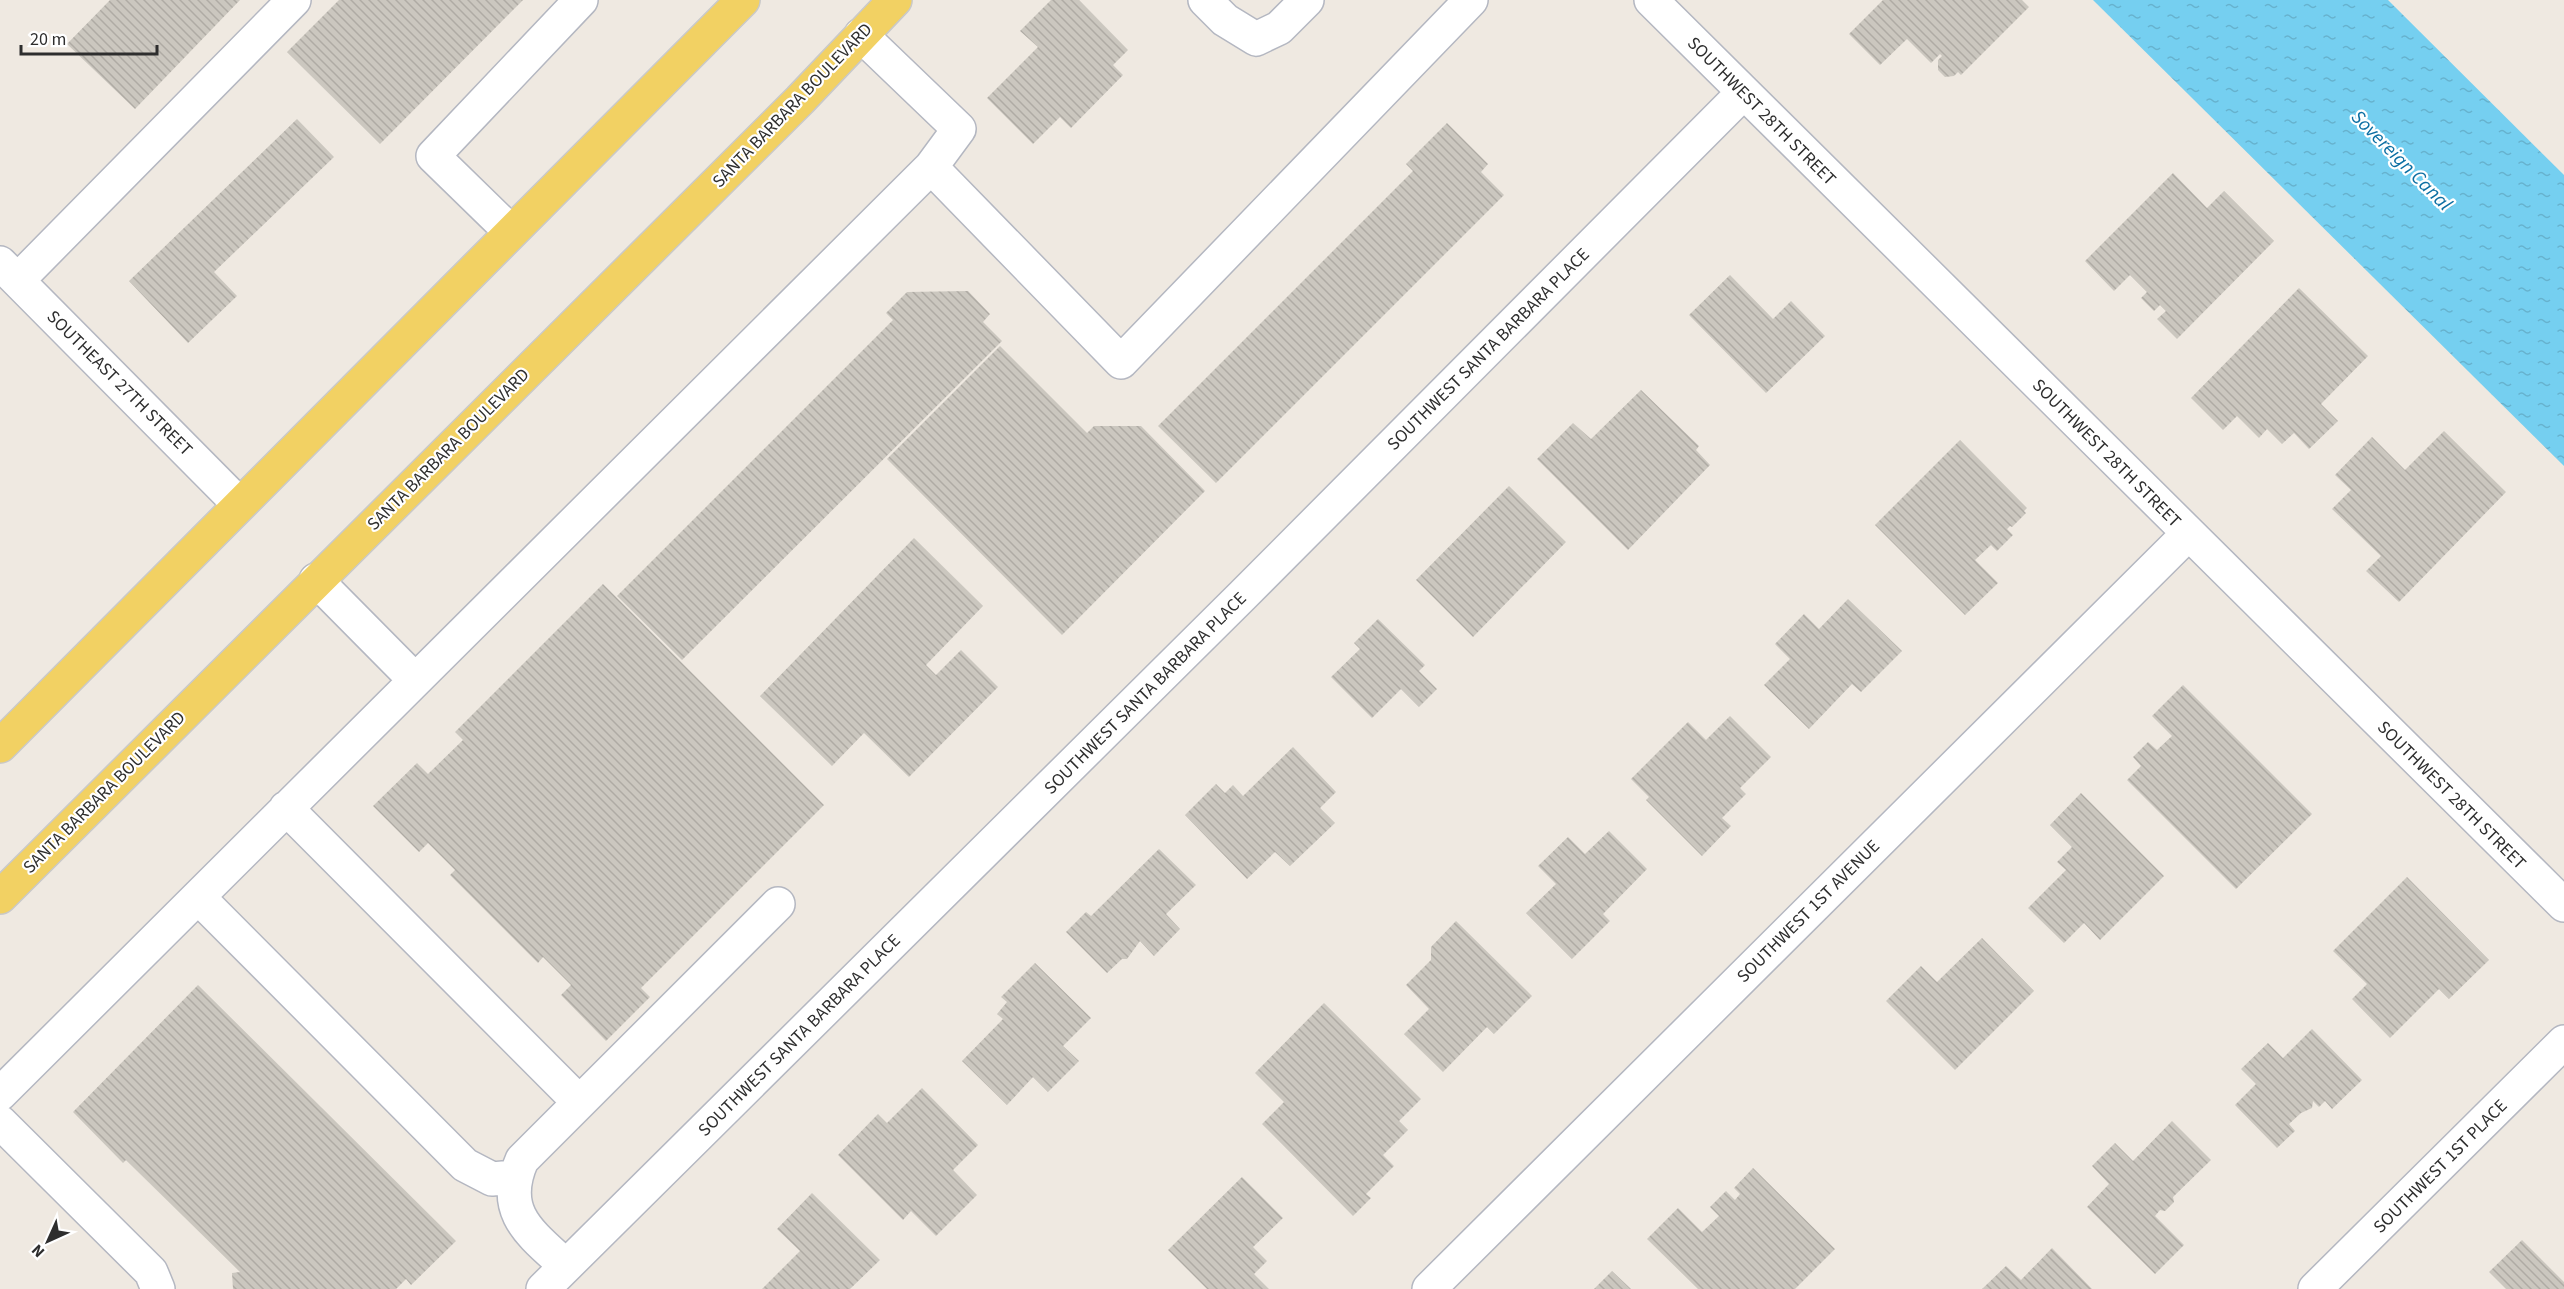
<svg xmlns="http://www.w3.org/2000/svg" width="2564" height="1289" font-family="'Source Sans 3',sans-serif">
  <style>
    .water { fill: url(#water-ripples) }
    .building { fill: url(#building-back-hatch) }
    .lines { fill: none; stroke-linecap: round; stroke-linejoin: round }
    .minor-casing { stroke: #b4b7c1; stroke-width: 36 }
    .major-casing { stroke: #c9c9c9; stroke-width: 36 }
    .minor { stroke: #fff; stroke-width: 33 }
    .major { stroke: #f2d163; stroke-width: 33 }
    .labels { text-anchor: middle; stroke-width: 4.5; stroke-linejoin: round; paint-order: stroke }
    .street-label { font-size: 18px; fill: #2e2e2e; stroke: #fff }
    .water-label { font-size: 20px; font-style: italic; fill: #0d6fa3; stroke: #fff }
  </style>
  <defs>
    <pattern id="water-ripples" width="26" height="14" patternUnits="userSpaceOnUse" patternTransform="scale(1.5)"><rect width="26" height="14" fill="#75cff0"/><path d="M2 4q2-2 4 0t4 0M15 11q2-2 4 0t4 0" fill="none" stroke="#66b2ce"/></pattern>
    <pattern id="building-back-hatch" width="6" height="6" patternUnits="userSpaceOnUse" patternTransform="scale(1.5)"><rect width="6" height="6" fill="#cbc7bf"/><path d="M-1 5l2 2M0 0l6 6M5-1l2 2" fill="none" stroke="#afaba4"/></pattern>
  </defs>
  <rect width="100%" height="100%" fill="#efe9e1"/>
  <path class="water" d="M2093,0H2388L2564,175V466Z"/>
  <path class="building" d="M110,0H240L135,109L67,44Z
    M339,0H523L380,144L287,52Z
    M1051,0H1079L1128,50L1113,65L1123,75L1071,128L1060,117L1033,144L987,98L1038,47L1020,31Z
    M1883,0H2022L2029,7L1961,75L1958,72L1954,76L1945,77L1938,70V60L1942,56L1940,54L1931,63L1907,39L1880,65L1849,34Z
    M297,119L334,157L214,272L237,296L188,343L129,281Z
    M1447,123L1488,164L1481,172L1504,195L1216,483L1158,426L1413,171L1406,164Z
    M2173,173L2207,208L2224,191L2274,241L2177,339L2157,319L2166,311L2160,305L2154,311L2141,298L2147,292L2130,275L2114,291L2085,261Z
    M1730,275L1773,319L1791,301L1825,336L1766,393L1689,315Z
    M2299,288L2368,356L2321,404L2338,421L2309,449L2294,433L2282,444L2267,429L2259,438L2237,416L2223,430L2191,398Z
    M968,291L990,314L983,322L1002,341L682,660L617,596L893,320L886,313L907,292Z
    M1000,346L1087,433L1094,426H1141L1205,491L1062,635L887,459Z
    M1641,390L1699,446L1696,450L1710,465L1628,550L1537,459L1573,423L1591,439Z
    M2444,431L2506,492L2399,602L2366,571L2381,556L2332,509L2351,490L2335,475L2372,437L2405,470Z
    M1960,440L2027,508L2024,511L2026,513L2012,527L2010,526L2007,529L2013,535L1997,551L1991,545L1975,560L1998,583L1965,615L1875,525Z
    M1509,486L1566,542L1473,637L1416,580Z
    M914,538L983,606L926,665L936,675L961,650L998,687L909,777L864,733L832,766L760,696Z
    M603,584L824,805L641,988L650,997L606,1041L561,995L571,985L543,957L538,963L450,875L455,870L428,843L419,852L373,806L417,763L428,774L463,740L455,732Z
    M1848,599L1902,651L1861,692L1852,684L1809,729L1764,685L1790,659L1775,644L1804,614L1819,629Z
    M1378,619L1425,665L1419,671L1437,689L1419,707L1401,689L1372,718L1331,677L1360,649L1354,643Z
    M2183,685L2312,814L2236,889L2127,780L2141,766L2133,757L2148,742L2157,750L2172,736L2152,716Z
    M1730,716L1771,757L1740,788L1746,794L1722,818L1731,826L1702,856L1646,800L1649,797L1631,779L1688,722L1706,740Z
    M1293,747L1336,792L1320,808L1335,823L1290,866L1275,852L1247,879L1185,815L1216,784L1225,793L1233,785L1243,796Z
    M2081,793L2164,876L2100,940L2084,923L2064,943L2028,908L2066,870L2057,862L2072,847L2050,825Z
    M1609,831L1647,869L1603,914L1610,921L1572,959L1526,913L1556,884L1538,866L1568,837L1585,854Z
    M1159,849L1196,885L1166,914L1180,929L1154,956L1140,941L1127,959H1122L1107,973L1066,932L1086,912L1091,916Z
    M2407,877L2489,960L2449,999L2439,989L2390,1038L2352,999L2367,984L2333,951Z
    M1456,921L1532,996L1494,1034L1487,1027L1443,1072L1404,1034L1429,1009L1406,985L1431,960V947Z
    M1982,938L2034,991L1955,1070L1886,1001L1921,966L1937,982Z
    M1035,963L1091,1018L1063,1046L1079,1061L1048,1092L1033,1077L1007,1105L962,1061L1003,1019L997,1014L1007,1002L1001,997Z
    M198,985L456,1241L411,1285L406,1279L396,1289H233L232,1273L240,1272L126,1160L123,1163L73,1112Z
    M1324,1003L1421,1099L1399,1121L1408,1130L1383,1155L1394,1166L1366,1194L1371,1198L1353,1216L1262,1124L1284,1102L1255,1073Z
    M2312,1029L2362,1080L2332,1109L2325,1101L2319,1107L2313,1101L2312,1108L2301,1113L2289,1124L2295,1131L2277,1148L2235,1105L2256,1084L2241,1069L2268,1043L2283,1058Z
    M922,1088L978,1145L953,1170L977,1195L936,1236L911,1211L903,1220L838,1155L878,1114L887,1123Z
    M2172,1121L2211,1160L2173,1197L2174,1202L2165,1211L2160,1210L2155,1216L2184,1245L2155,1274L2087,1207L2109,1184L2092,1166L2115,1143L2133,1161Z
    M1753,1168L1835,1249L1795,1289H1698L1647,1239L1678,1208L1702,1232L1719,1216L1710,1207L1726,1191L1735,1200L1740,1194L1734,1188Z
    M1242,1177L1283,1218L1253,1247L1267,1261L1254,1274L1269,1289H1207L1168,1250Z
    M812,1193L880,1260L850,1289H762L800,1251L777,1229Z
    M2522,1240L2564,1282V1289H2506L2489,1272Z
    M2052,1248L2092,1289H1982L2006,1266L2021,1280Z
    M1612,1271L1631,1289H1594Z"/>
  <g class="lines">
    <defs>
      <path id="minor" d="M1205,0L1225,20L1256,39L1279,28L1307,0
        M1651,0L2564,905
        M861,35L959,129L931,167
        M511,232L433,156L581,0
        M0,263L239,504
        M18,280L294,0
        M316,580L415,680
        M286,808L578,1101
        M198,897L465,1165L492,1179L515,1177
        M0,1094L931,167L1121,362L1471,0
        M0,1122L151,1272L158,1289
        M566,1266C530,1233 499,1212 522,1160L778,904
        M543,1289L1243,595L1743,93
        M1429,1289L2188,534
        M2315,1289L2564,1042"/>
      <path id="major" d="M0,746L743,0
        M0,897L800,100L895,0"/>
    </defs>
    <use href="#minor" class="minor-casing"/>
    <use href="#major" class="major-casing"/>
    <use href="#minor" class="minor"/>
    <use href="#major" class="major"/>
  </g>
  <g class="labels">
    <g class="street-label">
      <text transform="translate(792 105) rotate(-46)" y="6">SANTA BARBARA BOULEVARD</text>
      <text transform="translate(1762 111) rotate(45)" y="6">SOUTHWEST 28TH STREET</text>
      <text transform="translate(1488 349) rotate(-45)" y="6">SOUTHWEST SANTA BARBARA PLACE</text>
      <text transform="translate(120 383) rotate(45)" y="6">SOUTHEAST 27TH STREET</text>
      <text transform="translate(448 449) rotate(-45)" y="6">SANTA BARBARA BOULEVARD</text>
      <text transform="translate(2107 453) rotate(45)" y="6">SOUTHWEST 28TH STREET</text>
      <text transform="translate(1145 693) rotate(-45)" y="6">SOUTHWEST SANTA BARBARA PLACE</text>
      <text transform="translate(104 792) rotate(-45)" y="6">SANTA BARBARA BOULEVARD</text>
      <text transform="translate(2452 795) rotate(45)" y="6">SOUTHWEST 28TH STREET</text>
      <text transform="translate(1808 911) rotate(-45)" y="6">SOUTHWEST 1ST AVENUE</text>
      <text transform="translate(799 1035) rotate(-45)" y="6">SOUTHWEST SANTA BARBARA PLACE</text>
      <text transform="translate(2440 1166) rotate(-45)" y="6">SOUTHWEST 1ST PLACE</text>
    </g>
    <g class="water-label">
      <text transform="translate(2402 160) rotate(45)" y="7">Sovereign Canal</text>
    </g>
  </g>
  <g transform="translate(48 1241) rotate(225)" stroke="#ffffff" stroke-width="4.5" paint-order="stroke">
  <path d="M0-4.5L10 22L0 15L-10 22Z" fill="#2e2e2e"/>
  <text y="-9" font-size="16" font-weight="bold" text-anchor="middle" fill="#2e2e2e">N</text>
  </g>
  <path d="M21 45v9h136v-9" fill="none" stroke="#2e2e2e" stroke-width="3"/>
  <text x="30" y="45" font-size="18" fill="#2e2e2e" stroke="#ffffff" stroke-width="4.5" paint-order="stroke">20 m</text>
</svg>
